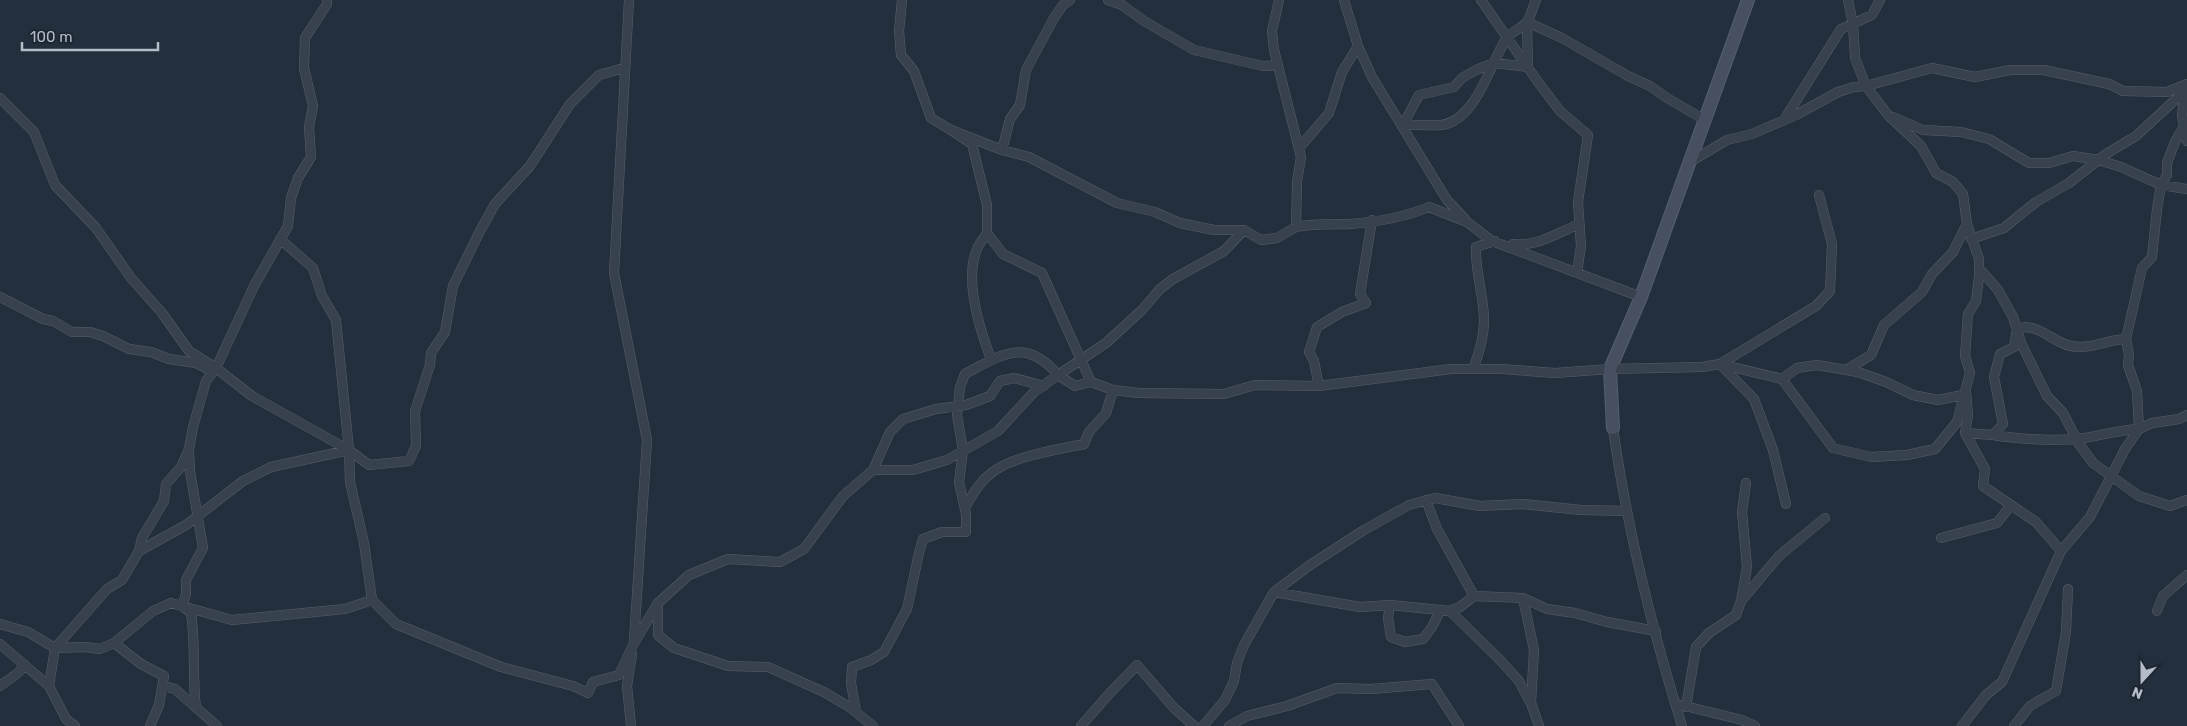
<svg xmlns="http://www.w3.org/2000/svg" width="2187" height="726" font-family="Rubik,sans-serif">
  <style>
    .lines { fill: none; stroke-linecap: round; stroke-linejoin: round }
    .minor-casing { stroke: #565f6c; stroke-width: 10 }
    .secondary-casing { stroke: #565f6c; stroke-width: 14 }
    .minor { stroke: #38414e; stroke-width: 9 }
    .secondary { stroke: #465061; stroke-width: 12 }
  </style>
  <rect width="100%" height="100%" fill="#242f3e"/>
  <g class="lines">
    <defs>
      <path id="minor" d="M629,0L614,273L647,440L634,641
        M902,0L899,31L901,55L914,71L931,118L951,130
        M1108,0L1122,5L1144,21L1194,50L1263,66L1278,65
        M1279,0L1272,31L1274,50L1301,157L1297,182L1296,227C1314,223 1332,225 1350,224C1376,222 1405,217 1429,207L1467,222L1492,241L1641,297
        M1344,0L1358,46L1372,77L1447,200L1465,219
        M1481,0L1538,82L1560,111L1588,135L1578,202L1581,246L1577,273
        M1536,0C1533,6 1531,16 1527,22C1522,29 1511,31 1506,39C1490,64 1476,121 1441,125C1429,126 1415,124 1403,125L1419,95L1454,87L1462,78L1476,70L1494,63L1528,67L1527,22L1562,38L1628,76L1650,86L1667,98L1705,120
        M1848,0L1853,24L1855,58L1866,86L1932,68L1975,77L2010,70H2044L2109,84L2123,91L2167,92L2187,84
        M2185,92L2182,115L2187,141
        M0,98L34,132L55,185L96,228L131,278L162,313L189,351L216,368L252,396L349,450L350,482L364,543L372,600L396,624L501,667L573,686L588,693L593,682L619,675L634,643L658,603L689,575L728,559L780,562L804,549L843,496L873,470H913L947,460L998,431L1034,392L1058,375L1075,386L1091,382L1113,390L1139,393L1224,394L1255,385L1319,386L1451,369H1501L1555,373L1610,369L1702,367L1720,364L1816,306L1830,291L1832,244L1819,195
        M1893,117L1923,130L1961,132L1989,139L2029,163H2049L2073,156L2099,160L2121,167L2161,185L2187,189
        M1784,120L1841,29L1872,15L1880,0
        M1300,147L1329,113L1342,72L1358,46
        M1002,150L1010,119L1020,105L1026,70L1054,18L1063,5L1070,0
        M1690,162L1727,140L1752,134L1796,115L1838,92L1854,87L1866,86L1888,115L1921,146L1936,173L1953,182L1963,194L1967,224L1979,259V276L1976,301L1968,314L1965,356L1970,373L1957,422L1935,449L1907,455L1871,457L1833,448L1782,379L1720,364
        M987,233C984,238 979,244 977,249C964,280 980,330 991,359
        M280,239L313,268L322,296L336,320L349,450L369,465L409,461L416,446L415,411L430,365L431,353L445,332L453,286L480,231L495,204L530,166L570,104L599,75L624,68
        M1971,239L2004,228L2036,202L2069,183L2106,154L2136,136L2187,89
        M1513,244C1536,247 1558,233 1579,224
        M1979,268L1998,290L2013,317L2021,343L2047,396L2063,413L2079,444L2093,463L2139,496L2170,506L2187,500
        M0,297L43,319L53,321L72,332H90L103,336L129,349L151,352L169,359L196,363L213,372
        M2126,339L2142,268L2152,257L2157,209L2161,185L2167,175V163L2175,142L2184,126
        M1720,364L1754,399L1773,450L1786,504
        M1473,369C1479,354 1484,337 1484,320C1484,296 1475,272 1476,247L1495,241
        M1846,370L1871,355L1884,325L1922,292L1932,274L1953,252L1967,224
        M1782,379L1797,368L1817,365L1858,372L1886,382L1913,395L1938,400L1963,395
        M1091,382L1042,273L1003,254L987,233V205L972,144L951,130L1002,150L1029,157L1117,203L1155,212L1180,223L1214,230H1244L1261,240L1277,238L1296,227
        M1319,386L1314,361L1309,352L1317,327L1342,312L1366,303L1360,294L1372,220
        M1613,428C1627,529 1652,629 1682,726
        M1965,433L1968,415L1966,392
        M1993,435C2017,439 2054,441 2078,439C2099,436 2118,430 2139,429L2137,391L2128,365L2129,355L2126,339C2108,339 2091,350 2071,346C2053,343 2037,321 2017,329L2014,347L2000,354L1994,377L2003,424L1993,435L1965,433L1985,469L1983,486L2036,522L2061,551
        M189,451L190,471L203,548L186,580V594L182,606L191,613C196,645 192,676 196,708
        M873,470L890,432L903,419L936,409L966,405L990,396L1000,381L1014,378L1044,386
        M1426,500L1437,529L1474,596
        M965,508C973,493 982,478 997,469C1017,456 1060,449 1084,444L1089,432L1106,413L1113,390
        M1941,538L1997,523L2011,505
        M139,551L186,525L243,481L271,467L349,450
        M1274,592L1360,607L1390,605L1450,611L1460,607L1474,596L1523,598L1534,650L1531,703L1539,726
        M1523,598L1547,609L1575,613L1607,622L1656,631
        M1741,601L1779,556L1825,518
        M658,604V635L674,648L728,666L768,667L824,692L851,708L873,726
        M1390,605L1388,618L1391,637L1405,642L1423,639L1432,627L1440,611
        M1450,611L1501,661L1519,681L1530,702
        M2157,611L2163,596L2187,575
        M0,624L28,632L55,648L85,647L100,649L114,643L141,664L164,676L159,705L150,726
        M114,643L153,611L171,603L232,620L345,609L372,600
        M0,644L49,686L66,719L75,726
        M0,686L18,673L25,665
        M49,686L55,648L107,589L122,580L139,551L142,538L164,501L166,484L181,467L189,449L193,427L206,381L216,368L254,286L288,226L291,198L298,178L311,157L309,127L313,106L304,68L305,38L327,4V0
        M164,686L175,689L217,726
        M1681,705L1742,720L1755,726
        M1686,707L1696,647L1709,633L1736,615L1741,601L1747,567L1742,512L1746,483
        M856,712L851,683L852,667L871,660L884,652L907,609L919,553L923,539L942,532H966V514L959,483L963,450L957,415L960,387L965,374C1002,354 1026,337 1058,375L1106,343L1142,310L1160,289L1173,279L1224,251L1244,230
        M631,726L627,686L632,654
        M1081,726L1109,694L1137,665L1174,708L1194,726
        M1203,726L1225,700L1234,681L1237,663L1244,645L1274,592L1310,565L1364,530L1409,505L1435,498L1480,506L1523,504L1581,510L1627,511
        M1229,726L1247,716L1287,706L1337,688L1371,689L1432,684L1459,726
        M1962,726L1986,695L2002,682L2061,551L2090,517L2125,449L2139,429L2152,423L2179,419L2187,415
        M2014,726L2030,706L2056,691L2066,632L2068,589"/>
      <path id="secondary" d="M1613,428L1610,369L1641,297L1748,0"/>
    </defs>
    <use href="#minor" class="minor-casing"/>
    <use href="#secondary" class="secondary-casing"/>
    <use href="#minor" class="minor"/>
    <use href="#secondary" class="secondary"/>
  </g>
  <g transform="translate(2142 681) rotate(201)" stroke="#1d2633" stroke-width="4" paint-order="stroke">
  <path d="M0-4L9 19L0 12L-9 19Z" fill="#b4bcc9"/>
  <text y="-8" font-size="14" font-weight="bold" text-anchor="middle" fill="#b4bcc9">N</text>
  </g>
  <path d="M22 42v8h136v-8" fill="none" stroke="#b4bcc9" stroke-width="2.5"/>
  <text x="30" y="42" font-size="15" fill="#b4bcc9" stroke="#1d2633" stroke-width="4" paint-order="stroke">100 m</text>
</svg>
